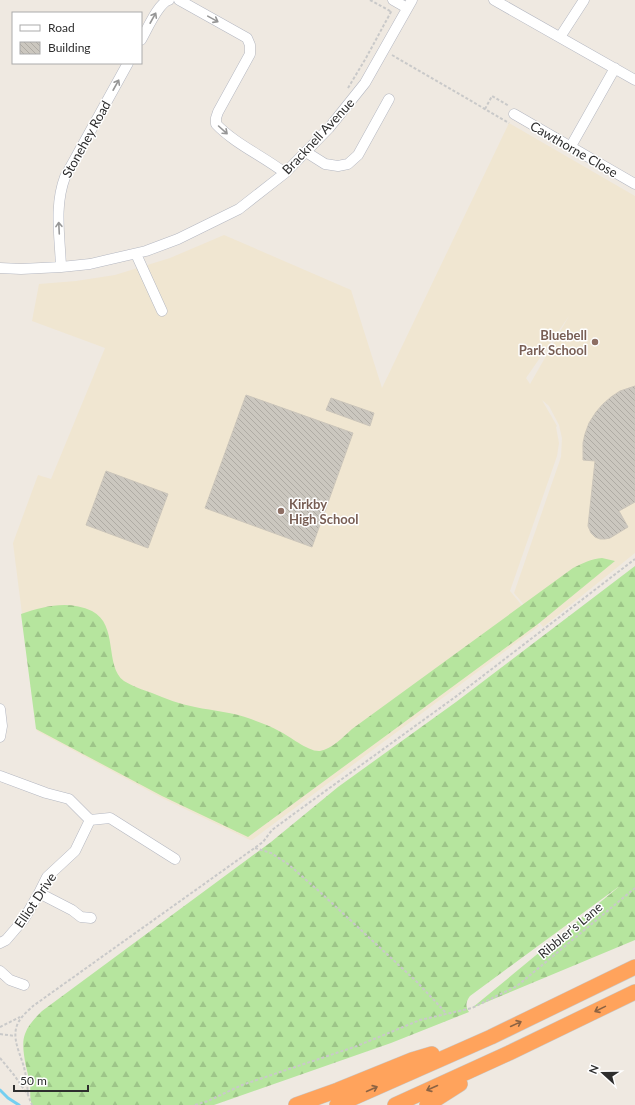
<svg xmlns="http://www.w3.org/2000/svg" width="635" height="1105" font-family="Lato,sans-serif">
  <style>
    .education { fill: #f0e6d1; fill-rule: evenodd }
    .forest { fill: url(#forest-firs) }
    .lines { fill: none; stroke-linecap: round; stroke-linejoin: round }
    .stream { stroke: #75cff0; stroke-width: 3 }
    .building { fill: url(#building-back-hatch); stroke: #cbc5ba }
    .minor-casing { stroke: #b4b7c1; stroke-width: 11 }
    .highway-casing { stroke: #c9c9c9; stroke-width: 16 }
    .path { stroke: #c9c9c9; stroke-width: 2; stroke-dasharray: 3 2; stroke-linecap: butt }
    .minor { stroke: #fff; stroke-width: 10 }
    .highway { stroke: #ffa35c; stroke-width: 15 }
    .oneway { stroke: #969696 }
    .oneway2 { stroke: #8c6343 }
    .education-dot { fill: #8d6e63; stroke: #fff; stroke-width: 1.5 }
    .labels { text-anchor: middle; stroke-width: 3; stroke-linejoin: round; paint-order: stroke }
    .street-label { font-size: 13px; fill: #2e2e2e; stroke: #fff }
    .education-label { font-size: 13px; font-weight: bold; fill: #785e54; stroke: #fff; text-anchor: end }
  </style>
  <defs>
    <pattern id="forest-firs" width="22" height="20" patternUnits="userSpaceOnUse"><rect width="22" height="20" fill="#b6e59e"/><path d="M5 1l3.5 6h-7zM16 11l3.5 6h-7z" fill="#9dc588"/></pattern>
    <pattern id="building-back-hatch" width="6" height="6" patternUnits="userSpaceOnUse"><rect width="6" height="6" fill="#cbc7bf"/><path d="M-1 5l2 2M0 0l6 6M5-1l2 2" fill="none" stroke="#afaba4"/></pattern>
  </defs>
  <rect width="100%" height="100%" fill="#efe9e1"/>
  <path class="education" d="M509,123L635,196V553L543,627L514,593L561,457L562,438L559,425L549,406L542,400L557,426L556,427L559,443L557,456L510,591L539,626L252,840H250L164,799L37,731L13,543L38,475L51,479L105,348L32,321L39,284L76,281L115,275L170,258L224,235L351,290L382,388ZM569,316L530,384L526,378Z"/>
  <path class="forest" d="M602,558L615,561L538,624L248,837L162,796L36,729L21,614C44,606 69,600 92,611C119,625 104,666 124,681C132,686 143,690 152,693C166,699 180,704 195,707C214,711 233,712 251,719C261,723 271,726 279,731C290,736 308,752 320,751C332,749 343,737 352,729L573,568C583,563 591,559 602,558Z
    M635,566V940L472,1008L621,885L470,996C466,1001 465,1007 469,1012L391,1043L214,1105H32C29,1098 31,1090 30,1083C27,1070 20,1046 25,1034C28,1025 35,1018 42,1011L271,842L338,787L456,702Z"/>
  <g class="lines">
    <path class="stream" d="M0,1090L8,1098L19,1105"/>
  </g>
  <path class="building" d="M635,386V502L619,511L628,527L610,538L605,539H600L595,537L591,533L588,526L595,461L583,460V443L585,434L589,423L596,412L603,404L611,397L620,391Z
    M246,395L353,433L312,547L205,508Z
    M331,398L374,413L370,426L326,410Z
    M106,471L168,494L148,548L86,525Z"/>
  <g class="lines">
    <defs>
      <path id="minor" d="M179,0L247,38L250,45V54L218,112L216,118V124C235,144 263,156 285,173
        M393,0L407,8
        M494,0L635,80
        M560,37L584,0
        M141,40C147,30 158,3 169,0
        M514,114L635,184
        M571,146L615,68
        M306,152L325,164L338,166L348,164L358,155L389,99
        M136,254L162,311
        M61,267C60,237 54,206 65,177L128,63
        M0,268L21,269L61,267L90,264L146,251L178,239L239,209L285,173L329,128L365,83L412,0
        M0,709L2,726L0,737
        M0,776L46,793L69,799L90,820L75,851L47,877L39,893L24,919L6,940L0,943
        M90,820L110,818L175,859
        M39,893L72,910L81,917L91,918
        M0,971L10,980L24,985"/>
      <path id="highway" d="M296,1105L338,1090L412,1060L432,1054
        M337,1105L491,1037L635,967
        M395,1105L509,1053L635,992
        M427,1105L460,1084"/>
    </defs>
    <use href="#minor" class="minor-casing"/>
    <use href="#highway" class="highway-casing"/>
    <path class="path" d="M370,0L392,12
      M392,55L509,123
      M348,88L366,58L392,10
      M485,109L492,96L509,106
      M255,848L271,853L288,864L321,893L417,982L446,1013
      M0,1027L20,1017
      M0,1034L15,1036
      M0,1058L14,1075L28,1095L32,1105
      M28,1095C27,1083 26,1072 22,1061C17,1046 10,1031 22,1017C25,1013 30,1009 33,1006L263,842L272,830L295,813L458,695L635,559
      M195,1105L208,1101L242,1085L357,1046L420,1020L472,1008L517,986L635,888"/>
    <use href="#minor" class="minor"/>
    <use href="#highway" class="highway"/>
  </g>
  <defs><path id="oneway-shaft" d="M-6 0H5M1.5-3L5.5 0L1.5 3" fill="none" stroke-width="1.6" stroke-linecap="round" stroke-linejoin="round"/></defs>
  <g class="oneway">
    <use href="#oneway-shaft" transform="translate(153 18) rotate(-61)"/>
    <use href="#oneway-shaft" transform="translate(213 19) rotate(29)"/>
    <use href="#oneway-shaft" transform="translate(116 85) rotate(-61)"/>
    <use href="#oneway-shaft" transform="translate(223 130) rotate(42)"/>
    <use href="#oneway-shaft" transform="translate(59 228) rotate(-93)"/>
  </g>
  <g class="oneway2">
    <use href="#oneway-shaft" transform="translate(600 1009) rotate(154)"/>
    <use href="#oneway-shaft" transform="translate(516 1024) rotate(-25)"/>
    <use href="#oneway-shaft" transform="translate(432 1088) rotate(156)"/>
    <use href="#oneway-shaft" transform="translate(372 1089) rotate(-24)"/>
  </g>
  <g class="education-dot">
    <circle cx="595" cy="342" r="4"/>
    <circle cx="281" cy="511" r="4"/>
  </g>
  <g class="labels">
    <g class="street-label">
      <text transform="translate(318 136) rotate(-47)" y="5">Bracknell Avenue</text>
      <text transform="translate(86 139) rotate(-61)" y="5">Stonehey Road</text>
      <text transform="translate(574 149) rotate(30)" y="5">Cawthorne Close</text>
      <text transform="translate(35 900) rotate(-56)" y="5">Elliot Drive</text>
      <text transform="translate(570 930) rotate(-40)" y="5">Ribbler's Lane</text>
    </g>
    <g class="education-label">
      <text x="587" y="340">Bluebell<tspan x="587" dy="15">Park School</tspan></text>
      <text x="289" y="509" text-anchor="start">Kirkby<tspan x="289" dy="15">High School</tspan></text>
    </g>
  </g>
  <rect x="12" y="12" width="130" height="52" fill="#ffffff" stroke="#ababab"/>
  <rect x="20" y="25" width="20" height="6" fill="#ffffff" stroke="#ababab"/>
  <text x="48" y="32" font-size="12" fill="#2e2e2e">Road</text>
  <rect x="20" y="42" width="20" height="12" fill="url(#building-back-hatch)" stroke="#ababab"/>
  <text x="48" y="52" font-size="12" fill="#2e2e2e">Building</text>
  <g transform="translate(603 1073) rotate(291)" stroke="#ffffff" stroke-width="3" paint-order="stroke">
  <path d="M0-3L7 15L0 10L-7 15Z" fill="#2e2e2e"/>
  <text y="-6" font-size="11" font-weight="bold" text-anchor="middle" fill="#2e2e2e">N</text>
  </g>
  <path d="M14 1085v6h74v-6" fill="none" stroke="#2e2e2e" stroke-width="2"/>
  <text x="20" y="1085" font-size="12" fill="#2e2e2e" stroke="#ffffff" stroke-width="3" paint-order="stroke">50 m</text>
</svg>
